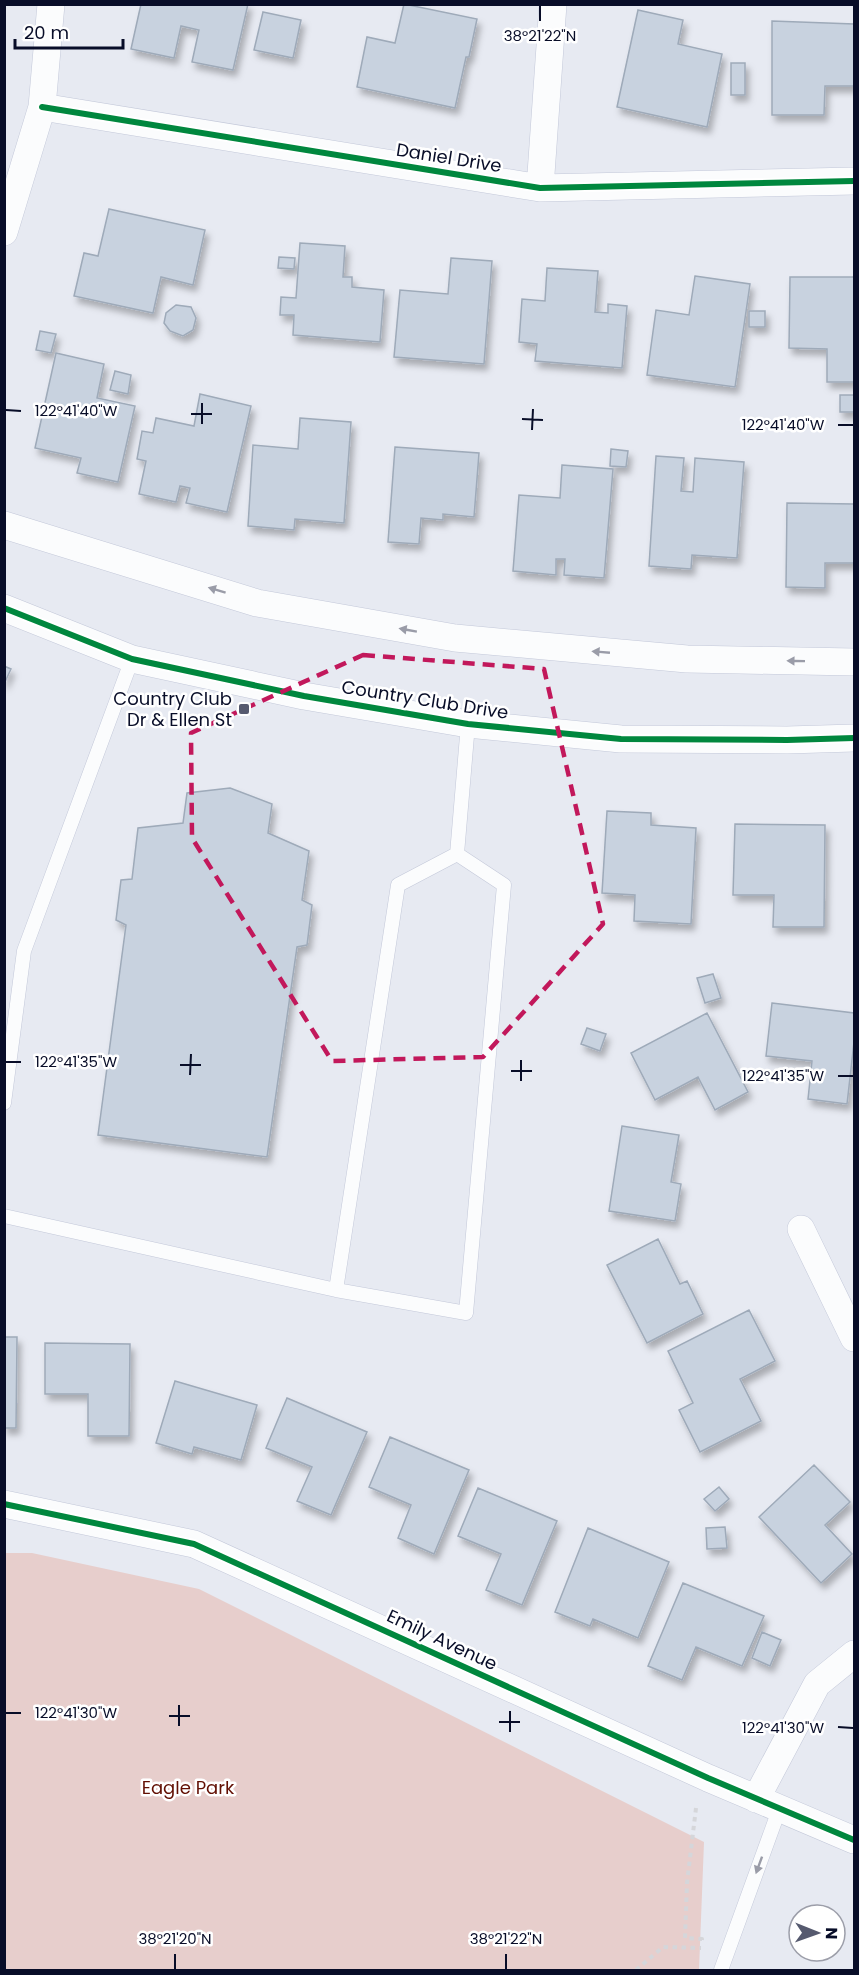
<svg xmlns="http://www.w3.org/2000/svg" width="859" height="1975" font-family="Poppins,sans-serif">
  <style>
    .green { fill: #e7cecc }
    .building { fill: #c8d2df; stroke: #9eaab9; stroke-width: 1.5; filter: url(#shadow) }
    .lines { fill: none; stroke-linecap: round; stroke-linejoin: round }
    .service-casing { stroke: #c3c8d9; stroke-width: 15 }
    .minor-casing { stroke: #c3c8d9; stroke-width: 28 }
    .path { stroke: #d5d6da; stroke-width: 4; stroke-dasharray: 4.5 4.5; stroke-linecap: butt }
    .service { stroke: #fbfcfd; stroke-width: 14 }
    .minor { stroke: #fbfcfd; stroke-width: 27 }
    .cycleway-casing { stroke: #fff; stroke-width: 10 }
    .cycleway { stroke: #00873e; stroke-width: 6 }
    .oneway { fill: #9a9ca8 }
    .marked { fill: none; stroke: #c2185b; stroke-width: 4.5; stroke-dasharray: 12 8; stroke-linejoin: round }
    .ticks { fill: none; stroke: #080d28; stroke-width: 2 }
    .poi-dot { fill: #565a6f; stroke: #fff; stroke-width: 2 }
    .labels { text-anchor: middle; stroke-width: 5; stroke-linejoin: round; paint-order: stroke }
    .street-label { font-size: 18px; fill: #080d28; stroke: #fff }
    .poi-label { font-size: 18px; fill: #080d28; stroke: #fff; text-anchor: end }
    .park-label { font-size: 18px; fill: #620f03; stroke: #fff }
    .ticks-label { font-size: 15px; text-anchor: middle; fill: #080d28; stroke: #fff; stroke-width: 5; stroke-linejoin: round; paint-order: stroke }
  </style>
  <defs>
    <filter id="shadow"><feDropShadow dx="3.5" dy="6" stdDeviation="3" flood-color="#0004"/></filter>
  </defs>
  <rect width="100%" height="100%" fill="#e7eaf2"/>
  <path class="green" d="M5,1553H32L199,1589L704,1842L699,1970H5Z"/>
  <path class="building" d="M141,4H248L233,70L192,62L199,30L181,26L174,58L131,49Z
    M404,4L477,19L469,57H466L455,108L357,87L367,37L395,43Z
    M638,10L683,20L678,44L722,54L707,127L617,107Z
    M263,12L301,20L293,58L254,50Z
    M772,21L854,24V86H825L824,115H772Z
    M731,63H745V95H731Z
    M109,209L205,230L193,285L161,277L153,313L74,296L84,253L98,256Z
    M300,243L345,246L343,277H352V287L384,290L380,342L293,335L294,315H280L281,297L296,298Z
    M279,257L295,258L294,269L278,268Z
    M451,258L492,261L484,364L394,357L400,290L448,294Z
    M547,268L598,271L595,312L608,313V304L627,306L622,368L535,361L537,344L519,342L522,299L545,301Z
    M695,276L750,284L735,387L647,375L656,310L689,315Z
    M790,277H854V382H827V349L789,348Z
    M176,305L191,307L196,318L193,330L183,336L170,331L164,323L166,313Z
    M749,311H765V327H749Z
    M40,331L56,334L51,353L36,350Z
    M56,353L104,364L97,398L135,406L118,482L77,473L81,458L35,448Z
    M115,371L131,375L128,394L110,390Z
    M200,394L251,406L227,512L186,503L190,488L180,486L176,502L139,494L146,461L137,459L142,431L153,433L156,418L194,426Z
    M840,395H854V412H840Z
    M300,418L351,422L344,523L295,519L294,530L248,526L253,445L298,449Z
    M395,447L479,453L474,517L443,514V520L421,518L419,544L388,542Z
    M611,449L628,451L626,467L610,466Z
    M656,456L684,458L681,491L693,492L695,458L744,462L737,558L692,555L691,569L649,566Z
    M562,465L613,469L604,578L564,575L565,559H556V575L513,571L519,495L560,498Z
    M787,503L854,504V563H825V588L786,587Z
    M4,666L11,669L4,684Z
    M230,788L272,804L268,833L309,851L302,900L312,905L307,945L297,947L267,1157L98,1135L126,925L116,920L121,880L132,879L138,828L183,823L187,793Z
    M607,811L651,813V825L696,828L691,924L634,921L635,895L602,893Z
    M735,824L825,825L824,927H773L774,895H733Z
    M713,974L721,998L705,1003L697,978Z
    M772,1003L854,1013V1042L847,1104L808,1099L812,1061L766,1056Z
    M707,1013L748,1092L715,1110L698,1077L655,1100L631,1053Z
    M587,1028L606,1034L600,1051L581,1044Z
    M622,1126L679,1135L671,1182L681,1184L675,1221L609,1211Z
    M658,1239L680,1284L687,1281L703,1314L647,1343L607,1265Z
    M749,1310L775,1361L740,1379L761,1421L700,1452L679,1410L693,1403L668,1351Z
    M4,1337H17L16,1428H4Z
    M45,1343L130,1344L129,1436H88V1394H45Z
    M175,1381L257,1405L241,1460L194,1447L192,1454L156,1443Z
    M287,1398L367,1432L331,1515L297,1501L312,1467L266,1448Z
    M390,1437L469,1470L434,1554L398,1538L411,1505L369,1487Z
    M814,1465L850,1502L825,1525L852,1554L821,1583L759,1517Z
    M719,1487L729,1499L715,1511L704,1499Z
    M478,1488L557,1521L522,1605L486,1590L501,1554L458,1536Z
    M725,1527L727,1548L707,1549L706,1528Z
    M588,1528L669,1562L638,1638L593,1619L590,1626L555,1612Z
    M683,1583L764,1616L742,1666L696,1647L682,1680L648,1666Z
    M762,1632L781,1640L770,1666L752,1658Z"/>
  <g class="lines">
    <defs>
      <path id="service" d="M4,1103L24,951L132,659
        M4,1216L336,1290L466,1313L504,885L457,854L468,724
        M336,1290L398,885L457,854
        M721,1970L779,1810"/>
      <path id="minor" d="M42,107L540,188L854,181
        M540,188L553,4
        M4,232L42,107L51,4
        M4,525L257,603L455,638L687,659L854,662
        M4,608L132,659L304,696L468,724L621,739L787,740L854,738
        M801,1229L854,1338
        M4,1504L194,1544L708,1778L854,1840
        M756,1799L817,1684L854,1654"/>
    </defs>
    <use href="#service" class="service-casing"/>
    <use href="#minor" class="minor-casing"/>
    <path class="path" d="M696,1808L687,1883L685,1938L702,1939L701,1944
      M636,1970L663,1947L701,1948"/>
    <use href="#service" class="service"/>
    <use href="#minor" class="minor"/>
    <defs>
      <path id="cycleway" d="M42,107L540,188L854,181
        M4,608L132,659L304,696L468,724L621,739L787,740L854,738
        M4,1504L194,1544L708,1778L854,1840"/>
    </defs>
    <use href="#cycleway" class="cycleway-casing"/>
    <use href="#cycleway" class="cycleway"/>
  </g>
  <defs><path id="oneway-solid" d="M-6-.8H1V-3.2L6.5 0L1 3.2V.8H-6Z" transform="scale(1.5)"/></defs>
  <g class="oneway">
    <use href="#oneway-solid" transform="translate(217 590) rotate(-163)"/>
    <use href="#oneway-solid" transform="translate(408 630) rotate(-170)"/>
    <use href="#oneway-solid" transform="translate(601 652) rotate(-175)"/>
    <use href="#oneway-solid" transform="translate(796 661) rotate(-179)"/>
    <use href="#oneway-solid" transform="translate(759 1865) rotate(110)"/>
  </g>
  <path class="marked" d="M363,655L544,669L603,924L483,1057L332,1061L192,838L191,733Z"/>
  <path class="ticks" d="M540,21V6M6,410L21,411M191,414H212M522,419L543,420M202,424V403M838,425H853M532,430L533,409M6,1062H21M180,1065H201M511,1071H532M190,1075L191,1054M838,1076H853M521,1081V1060M6,1713H21M169,1716H190M499,1722H520M179,1726V1705M838,1727L853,1728M510,1732V1711M175,1969V1954M506,1969V1954"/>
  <rect class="poi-dot" x="238" y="703" width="12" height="12" rx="3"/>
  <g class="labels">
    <g class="street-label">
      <text transform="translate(449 158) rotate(9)" y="6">Daniel Drive</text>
      <text transform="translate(425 700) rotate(9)" y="6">Country Club Drive</text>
      <text transform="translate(442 1640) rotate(25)" y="6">Emily Avenue</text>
    </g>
    <g class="poi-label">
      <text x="232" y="705">Country Club<tspan x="232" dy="21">Dr &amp; Ellen St</tspan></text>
    </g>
    <g class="park-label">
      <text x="188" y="1794">Eagle Park</text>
    </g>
  </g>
  <g class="ticks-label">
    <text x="540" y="41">38°21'22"N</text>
    <text x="76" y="416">122°41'40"W</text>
    <text x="783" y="430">122°41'40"W</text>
    <text x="76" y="1067">122°41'35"W</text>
    <text x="783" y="1081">122°41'35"W</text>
    <text x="76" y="1718">122°41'30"W</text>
    <text x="783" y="1733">122°41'30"W</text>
    <text x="175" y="1944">38°21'20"N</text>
    <text x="506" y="1944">38°21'22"N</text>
  </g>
  <rect width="859" height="1975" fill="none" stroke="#080d28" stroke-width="12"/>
  <g transform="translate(817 1933) rotate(91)"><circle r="28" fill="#ffffff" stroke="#9c9ea9" stroke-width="1.5"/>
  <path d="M0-4.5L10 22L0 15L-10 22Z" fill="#565a6f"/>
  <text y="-9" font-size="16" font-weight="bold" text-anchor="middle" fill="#080d28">N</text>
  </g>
  <path d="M15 39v9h108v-9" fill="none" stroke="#080d28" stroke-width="3"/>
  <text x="24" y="39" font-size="18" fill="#080d28" stroke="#ffffff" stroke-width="4.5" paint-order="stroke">20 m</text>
</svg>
